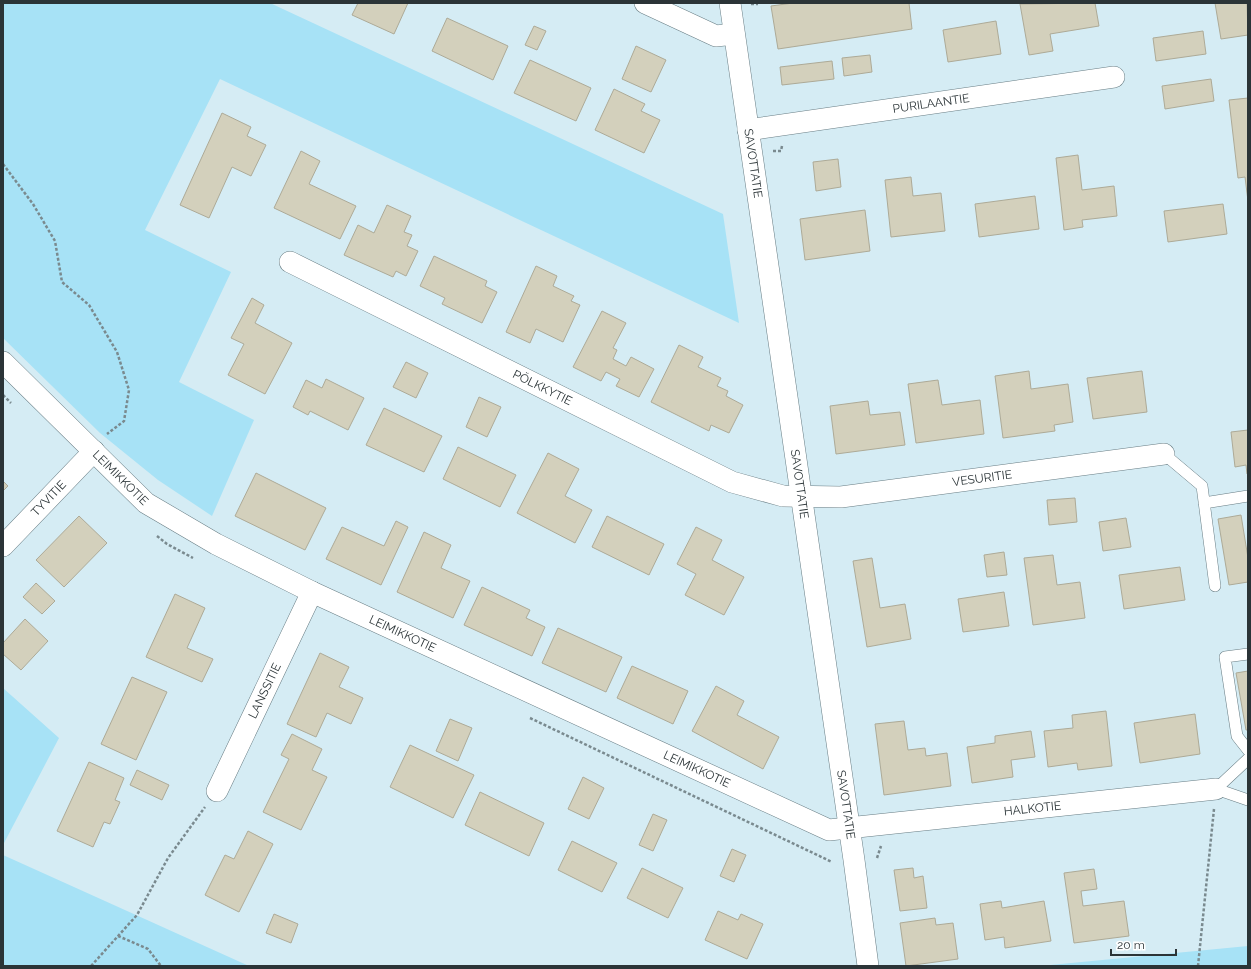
<svg xmlns="http://www.w3.org/2000/svg" width="1251" height="969" font-family="Raleway,sans-serif">
  <style>
    .green { fill: #a7e2f6 }
    .building { fill: #d3d0bc; stroke: #adaa97 }
    .lines { fill: none; stroke-linecap: round; stroke-linejoin: round }
    .lane-casing { stroke: #687d84; stroke-width: 12 }
    .street-casing { stroke: #687d84; stroke-width: 22 }
    .path { stroke: #7a8a8f; stroke-width: 2.5; stroke-dasharray: 3 2; stroke-linecap: butt }
    .lane { stroke: #fff; stroke-width: 11 }
    .street { stroke: #fff; stroke-width: 21 }
    .labels { text-anchor: middle; stroke-width: 3; stroke-linejoin: round; paint-order: stroke }
    .street-label { font-size: 12px; fill: #2b3437; stroke: #fff }
  </style>
  <rect width="100%" height="100%" fill="#d5ecf4"/>
  <path class="green" d="M3,3H270L723,214L739,323L220,79L145,230L231,272L179,382L254,420L212,516L158,480L100,433L3,338Z
    M3,688L59,738L3,845Z
    M3,855L249,966H3Z
    M1248,946V966H1040Z"/>
  <path class="building" d="M358,3H408L394,34L352,15Z
    M793,3H909L912,29L778,49L771,6Z
    M1095,3L1099,26L1050,34L1053,51L1029,55L1020,4Z
    M1215,3H1247L1248,35L1221,39Z
    M447,18L508,46L493,80L432,51Z
    M996,21L1001,54L948,62L943,30Z
    M534,26L546,31L537,50L525,45Z
    M1203,31L1206,54L1156,61L1153,38Z
    M636,46L666,60L651,92L622,79Z
    M870,55L872,72L844,76L842,58Z
    M530,60L591,88L576,121L514,93Z
    M832,61L834,79L782,85L780,67Z
    M1211,79L1214,101L1165,109L1162,86Z
    M614,89L645,104L641,111L660,120L644,153L595,130Z
    M1248,98V201L1245,177L1238,178L1229,100Z
    M222,113L251,127L247,136L266,145L251,176L232,167L209,218L180,205Z
    M301,151L320,161L309,184L356,206L340,239L274,208Z
    M1078,155L1082,190L1114,186L1117,216L1082,220L1083,227L1064,230L1056,158Z
    M838,159L841,187L816,191L813,162Z
    M911,177L913,196L941,193L945,231L891,237L885,180Z
    M1035,196L1039,229L979,237L975,204Z
    M1223,204L1227,234L1168,242L1164,211Z
    M387,205L411,216L404,232L412,235L407,246L418,251L406,276L396,271L393,277L344,255L358,225L374,233Z
    M865,210L870,251L805,260L800,219Z
    M434,256L487,281L485,286L497,292L482,323L442,304L445,298L420,286Z
    M536,266L557,276L553,286L574,296L571,301L580,305L563,342L536,329L530,343L506,332Z
    M252,298L264,305L255,323L292,343L265,394L228,375L244,344L231,338Z
    M602,311L626,323L613,348L617,350L613,359L626,366L631,357L654,369L639,397L616,386L620,379L606,372L601,381L573,367Z
    M679,345L703,357L698,367L721,378L717,386L728,391L726,396L743,405L729,433L711,425L709,431L651,402Z
    M406,362L428,373L416,398L393,387Z
    M1029,371L1031,389L1068,384L1073,422L1054,425L1055,431L1003,438L995,376Z
    M1142,371L1147,412L1093,419L1087,378Z
    M326,379L364,398L348,430L310,411L308,415L293,407L306,380L322,388Z
    M938,380L942,405L980,400L984,434L916,443L908,384Z
    M479,397L501,407L487,437L466,427Z
    M868,401L870,415L900,412L905,445L836,454L830,406Z
    M384,408L442,436L424,472L366,445Z
    M1248,430V474H1247L1246,465L1235,467L1231,432Z
    M458,447L516,475L500,507L443,479Z
    M548,453L579,469L565,496L592,510L575,543L517,513Z
    M256,473L326,508L305,550L235,516Z
    M3,481L8,486L3,491Z
    M1075,498L1077,522L1049,525L1047,500Z
    M1241,515L1248,558V582L1229,585L1218,519Z
    M79,516L107,543L64,587L36,560Z
    M607,516L664,544L649,575L592,547Z
    M1126,518L1131,547L1103,551L1099,522Z
    M396,521L408,527L381,585L326,559L342,527L384,546Z
    M696,527L722,540L712,560L744,577L724,615L685,595L696,574L677,564Z
    M424,532L451,545L441,568L470,581L453,618L397,592Z
    M1004,552L1007,575L987,577L984,555Z
    M1053,555L1057,585L1080,582L1085,618L1033,625L1024,558Z
    M872,558L880,608L905,604L911,639L867,647L853,561Z
    M1180,567L1185,600L1124,609L1119,575Z
    M36,583L55,601L42,614L23,597Z
    M482,587L530,610L526,618L545,627L532,656L464,625Z
    M1004,592L1009,626L963,632L958,599Z
    M175,594L205,608L187,648L213,659L202,682L146,657Z
    M25,619L48,641L21,670L3,654V643Z
    M558,628L622,657L606,692L542,663Z
    M320,653L349,667L339,687L363,698L351,724L327,713L316,737L287,724Z
    M632,666L688,691L673,724L617,698Z
    M1248,671V730H1246L1236,673Z
    M132,677L167,692L136,760L101,744Z
    M716,686L744,701L737,715L779,737L763,769L692,731Z
    M1106,711L1112,766L1078,770L1077,763L1048,767L1044,731L1073,728L1072,715Z
    M1195,714L1200,754L1140,763L1134,723Z
    M450,719L472,728L458,761L436,751Z
    M904,721L908,750L925,748L926,756L947,753L951,786L884,795L875,724Z
    M1031,731L1035,757L1011,760L1013,777L972,783L967,747L995,743V736Z
    M292,734L322,749L312,770L327,777L301,830L263,812L289,759L281,755Z
    M410,745L474,775L453,818L390,787Z
    M89,762L124,778L115,800L120,802L110,824L104,822L93,847L57,831Z
    M137,770L169,785L162,800L130,785Z
    M583,777L604,788L589,819L568,809Z
    M480,792L544,823L529,856L465,825Z
    M653,814L667,820L653,851L639,845Z
    M248,831L273,844L239,912L205,895L225,855L234,859Z
    M572,841L617,863L602,892L558,870Z
    M732,849L746,855L734,882L720,876Z
    M642,868L683,888L668,918L627,898Z
    M913,868L914,878L923,876L927,908L900,911L894,870Z
    M1094,869L1097,889L1081,891L1083,906L1124,901L1129,936L1074,943L1064,873Z
    M1001,901L1002,908L1044,901L1051,941L1005,948L1004,937L985,940L980,904Z
    M718,911L738,920L741,914L763,924L747,959L705,940Z
    M274,914L298,924L291,943L266,933Z
    M935,918L936,925L953,923L958,959L906,966L900,923Z"/>
  <g class="lines">
    <defs>
      <path id="lane" d="M1164,454L1202,486L1215,586
        M1204,503L1248,496
        M1248,654L1225,657L1237,736L1248,750
        M1248,759L1216,789L1248,800"/>
      <g id="street">
        <path d="M645,3L716,36L734,34"/>
        <path id="s1" d="M730,3L854,860L868,966"/>
        <path id="s2" d="M748,130L1114,77"/>
        <path id="s3" d="M290,262L732,482L783,496L841,497L1164,454"/>
        <path id="s4" d="M3,362L146,503L216,544L312,592L829,830L1216,789"/>
        <path id="s5" d="M3,546L94,451"/>
        <path id="s6" d="M217,791L312,592"/>
      </g>
    </defs>
    <use href="#lane" class="lane-casing"/>
    <use href="#street" class="street-casing"/>
    <path class="path" d="M751,4H758
      M773,151H781L782,146
      M3,164L33,204L55,241L62,282L89,305L117,352L129,390L124,421L107,434
      M3,395L11,403
      M157,536L167,544L193,558
      M530,718L832,862
      M877,858L881,846
      M118,936L148,949L161,966
      M91,966L137,915L168,858L205,807
      M1198,966L1214,809"/>
    <use href="#lane" class="lane"/>
    <use href="#street" class="street"/>
  </g>
  <g class="labels">
    <g class="street-label">
      <text dy="4" stroke="none"><textPath href="#s2" startOffset="185">PURILAANTIE</textPath></text>
      <text dy="4" stroke="none"><textPath href="#s1" startOffset="162">SAVOTTATIE</textPath></text>
      <text dy="4" stroke="none"><textPath href="#s3" startOffset="282">PÖLKKYTIE</textPath></text>
      <text dy="4" stroke="none"><textPath href="#s4" startOffset="165">LEIMIKKOTIE</textPath></text>
      <text dy="4" stroke="none"><textPath href="#s3" startOffset="747">VESURITIE</textPath></text>
      <text dy="4" stroke="none"><textPath href="#s1" startOffset="486">SAVOTTATIE</textPath></text>
      <text dy="4" stroke="none"><textPath href="#s5" startOffset="66">TYVITIE</textPath></text>
      <text dy="4" stroke="none"><textPath href="#s4" startOffset="489">LEIMIKKOTIE</textPath></text>
      <text dy="4" stroke="none"><textPath href="#s6" startOffset="111">LANSSITIE</textPath></text>
      <text dy="4" stroke="none"><textPath href="#s4" startOffset="813">LEIMIKKOTIE</textPath></text>
      <text dy="4" stroke="none"><textPath href="#s1" startOffset="810">SAVOTTATIE</textPath></text>
      <text dy="4" stroke="none"><textPath href="#s4" startOffset="1163">HALKOTIE</textPath></text>
    </g>
  </g>
  <rect width="1251" height="969" fill="none" stroke="#2b3437" stroke-width="8"/>
  <path d="M1111 949v6h65v-6" fill="none" stroke="#2b3437" stroke-width="2"/>
  <text x="1117" y="949" font-size="12" fill="#2b3437" stroke="#ffffff" stroke-width="3" paint-order="stroke">20 m</text>
</svg>
